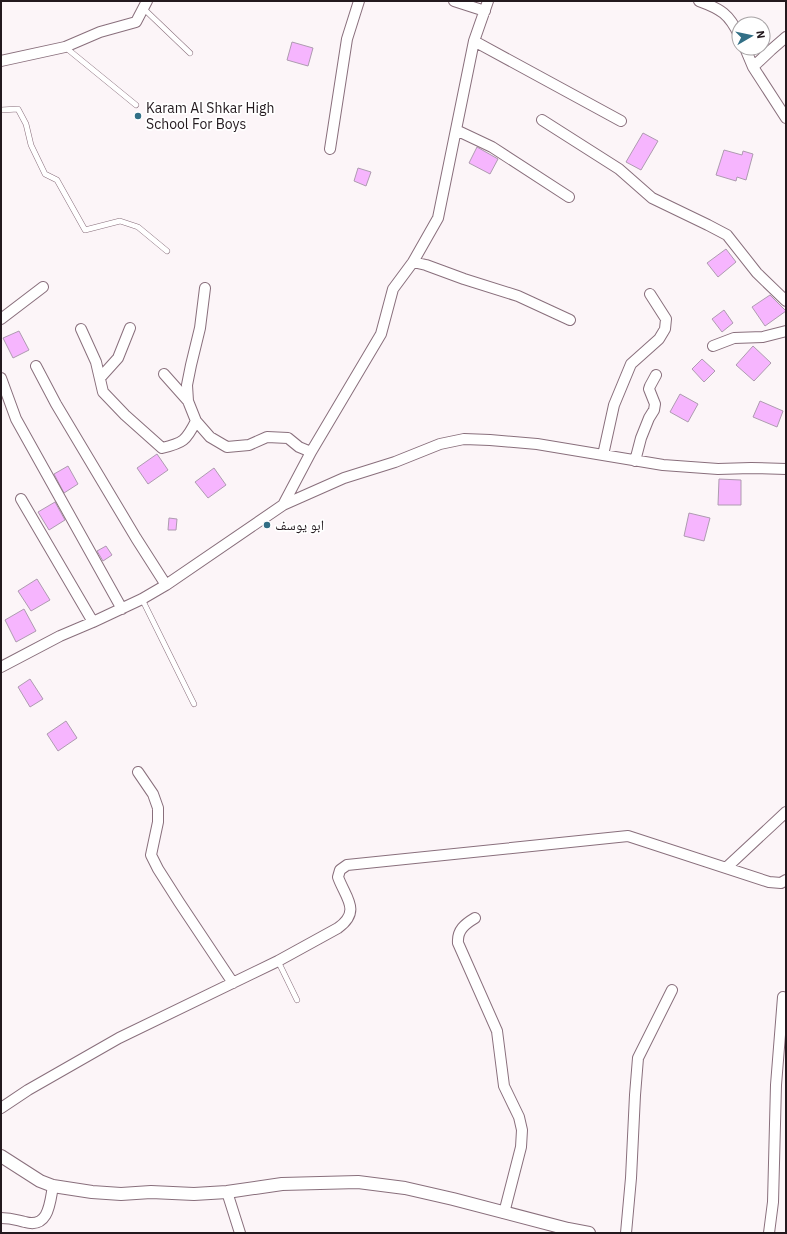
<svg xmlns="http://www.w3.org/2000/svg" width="787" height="1234" font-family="'IBM Plex Sans','Noto Naskh Arabic',sans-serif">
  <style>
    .building { fill: #f6b5fe; stroke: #ae9bb0 }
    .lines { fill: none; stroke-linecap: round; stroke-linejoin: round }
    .service-casing { stroke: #896f7c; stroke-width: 6 }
    .minor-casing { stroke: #896f7c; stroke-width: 12 }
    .tertiary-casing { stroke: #896f7c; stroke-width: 14 }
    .service { stroke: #fff; stroke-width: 5 }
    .minor { stroke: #fff; stroke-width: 10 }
    .tertiary { stroke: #fff; stroke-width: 12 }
    .poi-dot { fill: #326f86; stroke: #fff; stroke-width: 1.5 }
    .labels { text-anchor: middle; stroke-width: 3.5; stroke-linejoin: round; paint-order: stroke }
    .poi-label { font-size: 14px; fill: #23191e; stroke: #fff; text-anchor: start }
  </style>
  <rect width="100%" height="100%" fill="#fcf5f8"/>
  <path class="building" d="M292,42L313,48L308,66L287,60Z
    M643,133L658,141L641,170L626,162Z
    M477,147L498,159L490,174L469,163Z
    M724,150L742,155L743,151L753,154L746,180L737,177L736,181L716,175Z
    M358,168L371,172L366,186L354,181Z
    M726,249L736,262L718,277L707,263Z
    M770,295L786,311L765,326L752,307Z
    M724,310L733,323L722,332L712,319Z
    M19,331L29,350L13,358L3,338Z
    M753,346L771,363L754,381L736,365Z
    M702,359L715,371L704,382L692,369Z
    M680,394L698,404L688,422L670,412Z
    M760,401L783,411L777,427L753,417Z
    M157,454L168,470L148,484L137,468Z
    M68,466L78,484L64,493L54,474Z
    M214,468L226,485L208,498L195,482Z
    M719,479L741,480V505H718Z
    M55,502L65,520L49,530L38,512Z
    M689,513L710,518L704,541L684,536Z
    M169,518L177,519L176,530H168Z
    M106,546L112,555L103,561L97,551Z
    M37,579L50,600L31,611L18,591Z
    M24,609L36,631L16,642L5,620Z
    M30,679L43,699L30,707L18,687Z
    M66,721L77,738L58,751L47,734Z"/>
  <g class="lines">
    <defs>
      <path id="service" d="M143,8L190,53
        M65,47L136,105
        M1,110L18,109L26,124L31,145L45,174L57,180L85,230L120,221L138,227L167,251
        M142,599L194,704
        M278,961L297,1000"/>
      <path id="minor" d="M454,1L485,11
        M699,1C721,9 729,14 739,35
        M474,41L621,121
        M745,48L753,67L786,118
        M1,61L65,47L100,32L136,22L147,1
        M753,67L771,50L786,37
        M542,120L619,169L652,198L708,225L727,235L757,273L786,301
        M456,130L492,147L569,197
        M330,149L347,39L359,1
        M413,262L426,265L464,279L518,296L570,320
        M205,288L200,328L191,365L187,385L188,401L196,421L210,437L227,447L249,445L267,437L288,438L299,447L311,452
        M1,319L43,287
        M81,329L96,362L103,392L125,415L162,448C183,443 186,441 196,421
        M713,346L734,338L763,337L786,331
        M36,366L56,404L136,538L166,585
        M164,374L188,401
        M1,378L16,419L122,609
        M100,378L118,358L130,328
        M603,455L614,405L631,364L659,339L665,329L666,319L650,294
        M635,461L641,438L649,418L654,410L655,404L649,389L650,386L656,375
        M21,499L93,622
        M283,505L344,478L395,462L440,444L464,439L490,440L537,444L663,465L718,469L751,468L786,469
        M1,667L60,636L93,622L142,599L166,585L283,505L311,452L381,334L393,289L413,262L438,218L474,41L488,1
        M138,772L153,794L158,808V822L151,855L158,869L179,902L233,983
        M727,867L786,812
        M475,918C465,924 457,930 458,943L497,1031L504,1086L519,1117L522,1130L521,1147L504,1213
        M1,1108L28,1090L119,1038L278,961L338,928C362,911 345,897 338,877L340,870L347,865L628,836L769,882L781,883L786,880
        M227,1192L240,1233
        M1,1218C12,1218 16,1220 25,1222C49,1229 50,1202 53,1186
        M626,1233L631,1178L635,1095L638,1058L672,990
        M769,1233L773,1202L776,1085L783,997"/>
      <path id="tertiary" d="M1,1156L40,1181L53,1186L92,1192L121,1194L151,1192L194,1194L227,1192L282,1184L358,1182L405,1188L453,1199L568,1229L589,1233"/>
    </defs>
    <use href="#service" class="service-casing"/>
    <use href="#minor" class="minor-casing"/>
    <use href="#tertiary" class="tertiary-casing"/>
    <use href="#service" class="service"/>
    <use href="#minor" class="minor"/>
    <use href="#tertiary" class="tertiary"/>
  </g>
  <g class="poi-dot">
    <circle cx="138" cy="116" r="4"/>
    <circle cx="267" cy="525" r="4"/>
  </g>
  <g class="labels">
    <g class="poi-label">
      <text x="146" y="113">Karam Al Shkar High<tspan x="146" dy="16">School For Boys</tspan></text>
      <text x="275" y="530">ابو يوسف</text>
    </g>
  </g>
  <rect width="787" height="1234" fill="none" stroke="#23191e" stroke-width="4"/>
  <g transform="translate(751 36) rotate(81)"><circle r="19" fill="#ffffff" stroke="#a7a3a5"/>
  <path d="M0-3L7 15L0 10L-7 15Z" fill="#326f86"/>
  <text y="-6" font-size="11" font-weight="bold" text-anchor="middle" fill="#23191e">N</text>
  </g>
</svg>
